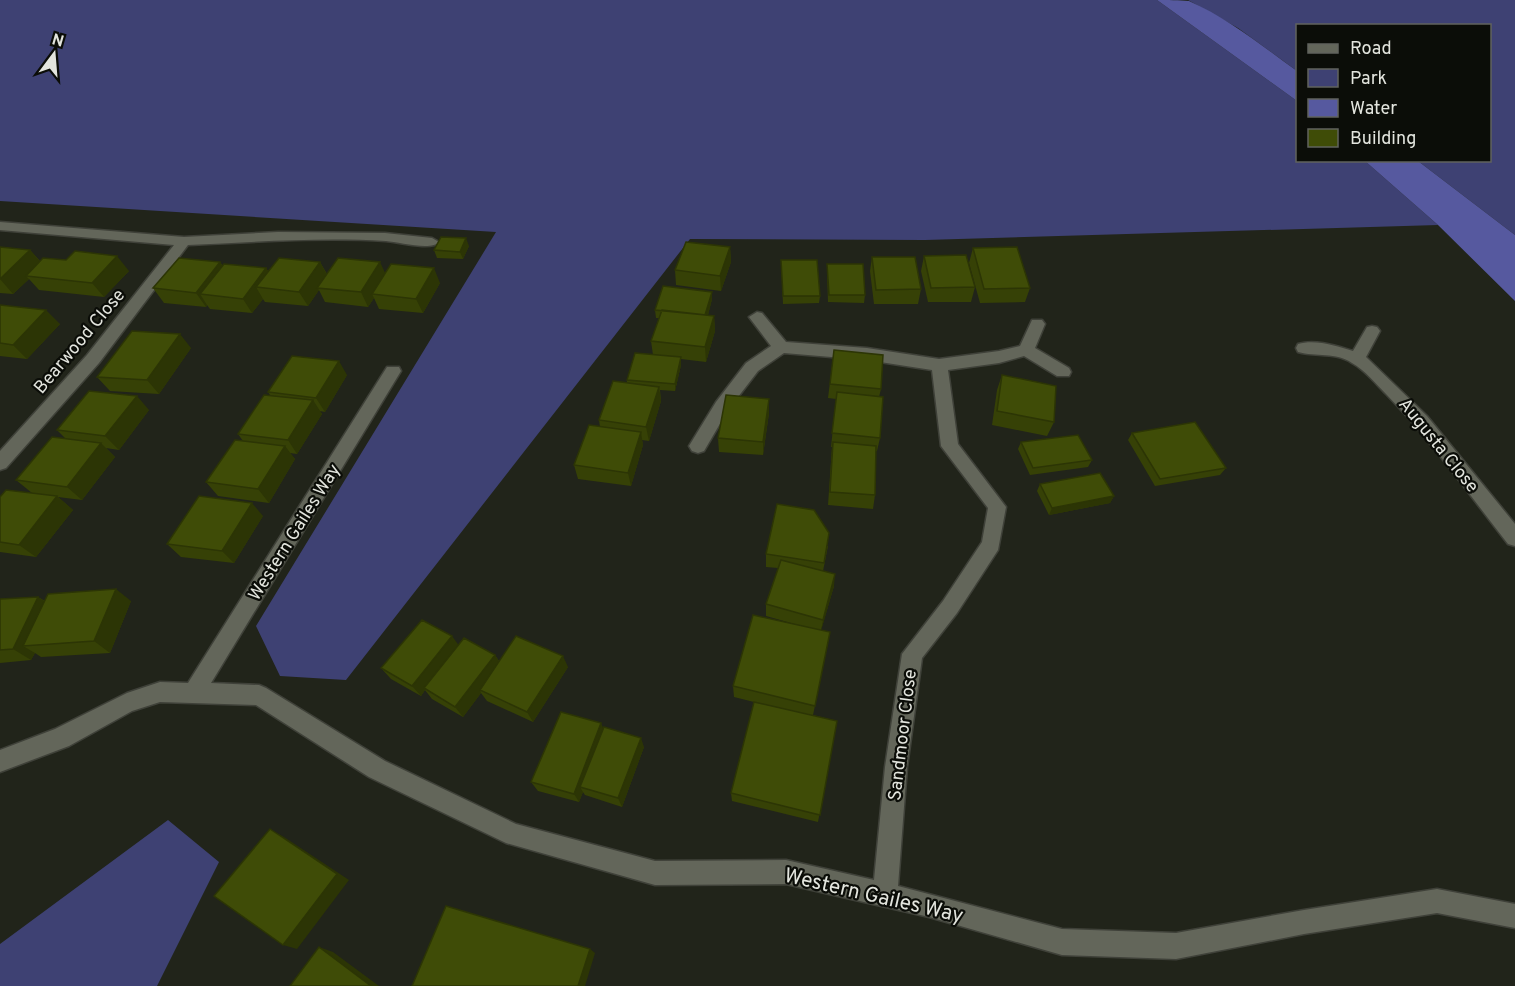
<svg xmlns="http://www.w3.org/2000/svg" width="1515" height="986" font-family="Overpass,sans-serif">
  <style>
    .green { fill: #3e4173 }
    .water { fill: #56599f }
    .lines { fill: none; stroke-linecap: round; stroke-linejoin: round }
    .minor-casing { stroke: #3f4139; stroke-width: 3 }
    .minor { fill: #63665a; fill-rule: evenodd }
    .wall { fill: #364106 }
    .shaded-wall { fill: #2c3505 }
    .building { fill: #3f4c07; stroke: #2c3505; stroke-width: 1.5 }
    .labels { text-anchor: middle; stroke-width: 4.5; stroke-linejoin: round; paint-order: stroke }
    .street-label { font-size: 18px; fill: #e3e5de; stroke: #0b0d08 }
    .near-street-label { font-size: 21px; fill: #e3e5de; stroke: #0b0d08 }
  </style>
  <rect width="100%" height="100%" fill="#21241a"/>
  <path class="green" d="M0,0H1157L1297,101L1298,160L1365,161L1438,225L925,240L690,239L346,680L280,676L256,626L496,232L0,201Z
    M1188,0H1515V235L1418,161L1490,160V26H1298L1297,71L1238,28Z
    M168,820L219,862L157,986H0V944Z"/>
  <path class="water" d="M1157,0C1166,0 1181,0 1189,1C1228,18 1262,46 1297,71V101Z
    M1365,161H1418L1515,235V301L1438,225Z"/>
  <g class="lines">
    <defs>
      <path id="minor" d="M0,222L184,237L278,232L385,233L432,238L439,242C432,251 398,242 386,241C320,237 254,242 188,245L99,363L6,468L0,470V451L87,355L174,245L0,230Z
        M757,312L762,313L786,342L867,348L939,359L999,351L1020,346L1032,320H1042L1045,324L1035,348L1069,368L1071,372L1069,376H1057L1024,356L999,363L948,370L958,444L1006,507L998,550L957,613L922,658L907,767L898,886L1062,929L1176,933L1304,910L1437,889L1515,904V928L1437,913L1304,934L1176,959L1062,955L929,917L786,884L655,885L506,843L369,777L256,705L160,702L132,711L69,746L0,772V750L55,729L127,693L160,682L188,683L387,367H399L401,371L211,683L259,685L266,688L385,761L516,824L655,861L786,860L874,880L885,767L902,654L943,601L982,542L988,508L941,446L932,370L867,360L784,353L758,371L728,410L704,451L698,453L692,451L689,446L716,402L746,363L771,346L749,317Z
        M1372,326L1377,327L1380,331L1366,357L1427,416L1515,524V546L1508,544C1468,493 1431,440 1386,394C1376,384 1365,370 1352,363C1336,352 1316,357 1298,352L1296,348L1298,344C1316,339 1336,346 1353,351L1367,327Z"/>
    </defs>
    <use href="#minor" class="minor-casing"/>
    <use href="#minor" class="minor"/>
  </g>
  <path class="wall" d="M469,246L463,259L437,258L434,250Z
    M0,247L30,250L40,261L129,271L104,297L39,290L29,279L13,294L0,293Z
    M730,247L731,262L721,291L676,285L675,270Z
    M973,248L1030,288L1025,302L980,303L969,263Z
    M924,256L975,287L971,302H928L921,271Z
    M872,257L921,289L918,304H874L870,271Z
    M781,260L820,296L819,303L783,304Z
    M220,262L223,266L266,268L268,271L320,262L327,274L385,273L440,283L423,313L379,309L374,298L368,307L325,302L319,290L308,306L265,302L263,299L252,313L210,309L207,305L206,307L164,303L153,288Z
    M827,264L865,295L864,303L828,302L827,271Z
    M712,292V299L708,315L714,316L715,331L706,362L681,359V365L675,391L660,390L661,401L649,441L642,440L643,445L631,486L578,479L574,465L600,427L599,420L627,383V380L653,355L651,341L659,318H656L655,310Z
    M0,305L60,324L27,359L0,356Z
    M191,348L159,394L110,391L97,377Z
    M834,350L881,389L879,397L880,438L877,451H876L875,495L873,509L828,505L832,447H831L836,399L828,398Z
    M347,375L325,412L320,411L322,414L297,454L290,453L295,459L269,503L218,496L206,482L243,441L238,434L270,395L268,392Z
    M1002,375L1054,422L1047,436L992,425L997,390Z
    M149,410L119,450L106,448L115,457L82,500L58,497L73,510L36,557L0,552V497L32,493L16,480L66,439L57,430Z
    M769,413L763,455L719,452L718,438Z
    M1132,433L1226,468L1220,475L1155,486L1128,440Z
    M1021,442L1092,460L1088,467L1030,475L1018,449Z
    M1040,484L1114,496L1110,503L1049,515L1037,491Z
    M263,516L234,563L181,557L167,544Z
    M828,546L823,571L834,586L821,630L828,643L813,715L837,721L818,822L732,801L731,793L754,702L734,697L733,686L798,625L766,616V604L778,568L766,567V554Z
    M38,597L45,601H131L110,653L41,657L35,653L31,660L0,663V599Z
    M459,645L495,655L499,661L568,667L533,722L487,701L481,693L463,717L432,699L425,690L421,696L391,679L381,668Z
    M603,728L644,747L622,807L585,795L583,792L579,802L538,791L531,782Z"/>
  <path class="shaded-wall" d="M466,238L469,246L463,259L460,252Z
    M730,247L731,262L721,291L720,276Z
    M30,250L43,265L26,276L29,279L13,294L0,279Z
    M117,256L129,271L104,297L92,283Z
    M220,262L230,277L200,294L207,305L206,307L196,293Z
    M320,262L328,277L317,288L319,290L308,306L299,292Z
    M380,262L387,277L372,294L374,298L368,307L361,292Z
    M266,268L275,283L256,287L263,299L252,313L243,299Z
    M434,268L440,283L423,313L416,299Z
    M712,292V299L706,323L705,315Z
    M46,310L60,324L27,359L13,345Z
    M714,316L715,331L706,362L705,347Z
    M180,334L191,348L159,394L147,380Z
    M681,357V365L675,391V384Z
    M339,361L347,375L325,412L316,398Z
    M659,387L661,401L649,441L646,427Z
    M137,396L149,410L119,450L105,436Z
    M769,399V413L763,455V442Z
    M313,400L322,414L297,454L288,440Z
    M641,432L643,445L631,486L628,473Z
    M101,443L115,457L82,500L67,487Z
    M285,446L295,459L269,503L258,489Z
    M57,496L73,510L36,557L19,545Z
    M1114,496L1110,503L1049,515L1052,508Z
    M252,503L263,516L234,563L222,551Z
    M835,574L834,586L821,631L823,620Z
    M116,589L131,601L110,653L94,641Z
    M38,597L56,609L23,646L35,653L31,660L13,649Z
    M452,636L460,647L424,688L425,690L421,696L412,686Z
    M495,655L502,666L480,690L481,693L463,717L455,707Z
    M563,656L568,667L533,722L527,712Z
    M601,723L605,732L580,787L583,792L579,802L574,794Z
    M641,738L644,747L622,807L618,798Z
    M270,829L284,837L349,880L297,949L283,945Z
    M319,947L333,952L379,986H371Z
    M590,949L595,953L585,986H578Z"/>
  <path class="building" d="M441,237L466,238L460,252L434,250Z
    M686,242L730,247L720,276L675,270Z
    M0,247L30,250L0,279Z
    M1017,247L1030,288L984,289L973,248Z
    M75,251L117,256L92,283L26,276L43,258L66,260Z
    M966,255L975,287L931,288L924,256Z
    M872,257H915L921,289L876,290Z
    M179,258L220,262L196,293L153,288Z
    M279,258L320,262L299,292L256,287Z
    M338,258L380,262L361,292L317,288Z
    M781,260H817L820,296H783Z
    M224,264L266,268L243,299L200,294Z
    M391,264L434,268L416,299L372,294Z
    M827,264H863L865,295H829Z
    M663,286L712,292L705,315L655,310Z
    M0,305L46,310L13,345L0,343Z
    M662,310L714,316L705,347L651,341Z
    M132,331L180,334L147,380L97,377Z
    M834,350L883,355L881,389L830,384Z
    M635,353L681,357L675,384L627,380Z
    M292,356L339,361L316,398L268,392Z
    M1002,375L1056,386L1054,422L997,411Z
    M613,381L659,387L646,427L599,420Z
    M89,391L137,396L105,436L57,430Z
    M837,392L883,397L880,438L832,433Z
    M264,395L313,400L288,440L238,434Z
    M726,395L769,399L763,442L718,438Z
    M1195,422L1226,468L1160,479L1132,433Z
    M589,425L641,432L628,473L574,465Z
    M1078,435L1092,460L1033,468L1021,442Z
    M52,437L101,443L67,487L16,480Z
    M235,440L285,446L258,489L206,482Z
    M833,442L876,446L875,495L830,492Z
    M1100,473L1114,496L1052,508L1040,484Z
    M6,490L57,496L19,545L0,542V497Z
    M199,496L252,503L222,551L167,544Z
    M777,504L814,510L829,533L824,563L766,554Z
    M781,560L835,574L823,620L766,604Z
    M116,589L94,641L23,646L48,594Z
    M38,597L13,649L0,650V599Z
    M753,615L830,632L815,706L733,686Z
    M422,620L452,636L412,686L381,668Z
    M516,636L563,656L527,712L480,690Z
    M464,638L495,655L455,707L424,688Z
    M754,702L837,721L820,815L731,793Z
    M561,712L601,723L574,794L531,782Z
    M604,727L641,738L618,798L580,787Z
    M270,829L337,874L283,945L214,896Z
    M446,906L590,949L578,986H412Z
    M319,947L371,986H290Z"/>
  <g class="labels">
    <g class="street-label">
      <text transform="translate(79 341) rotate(-50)" y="6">Bearwood Close</text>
      <text transform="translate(1439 445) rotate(51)" y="6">Augusta Close</text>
      <text transform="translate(294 532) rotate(-58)" y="6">Western Gailes Way</text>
      <text transform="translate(902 735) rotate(-83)" y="6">Sandmoor Close</text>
    </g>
    <g class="near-street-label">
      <text transform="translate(874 895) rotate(13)" y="7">Western Gailes Way</text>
    </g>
  </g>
  <rect x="1296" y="24" width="195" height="138" fill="#0b0d08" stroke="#61635e" stroke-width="1.5"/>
  <rect x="1308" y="44" width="30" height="9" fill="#63665a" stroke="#61635e" stroke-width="1.5"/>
  <text x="1350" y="54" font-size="18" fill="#e3e5de">Road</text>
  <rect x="1308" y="69" width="30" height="18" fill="#3e4173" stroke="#61635e" stroke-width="1.5"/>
  <text x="1350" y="84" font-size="18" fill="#e3e5de">Park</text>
  <rect x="1308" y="99" width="30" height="18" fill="#56599f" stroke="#61635e" stroke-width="1.5"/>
  <text x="1350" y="114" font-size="18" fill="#e3e5de">Water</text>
  <rect x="1308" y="129" width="30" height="18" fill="#3f4c07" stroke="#61635e" stroke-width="1.5"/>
  <text x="1350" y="144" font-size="18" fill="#e3e5de">Building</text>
  <g transform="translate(54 54) rotate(16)" stroke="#0b0d08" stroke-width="4.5" paint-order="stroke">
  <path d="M0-4.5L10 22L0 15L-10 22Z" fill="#e3e5de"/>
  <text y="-9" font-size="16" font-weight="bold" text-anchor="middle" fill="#e3e5de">N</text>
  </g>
</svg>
